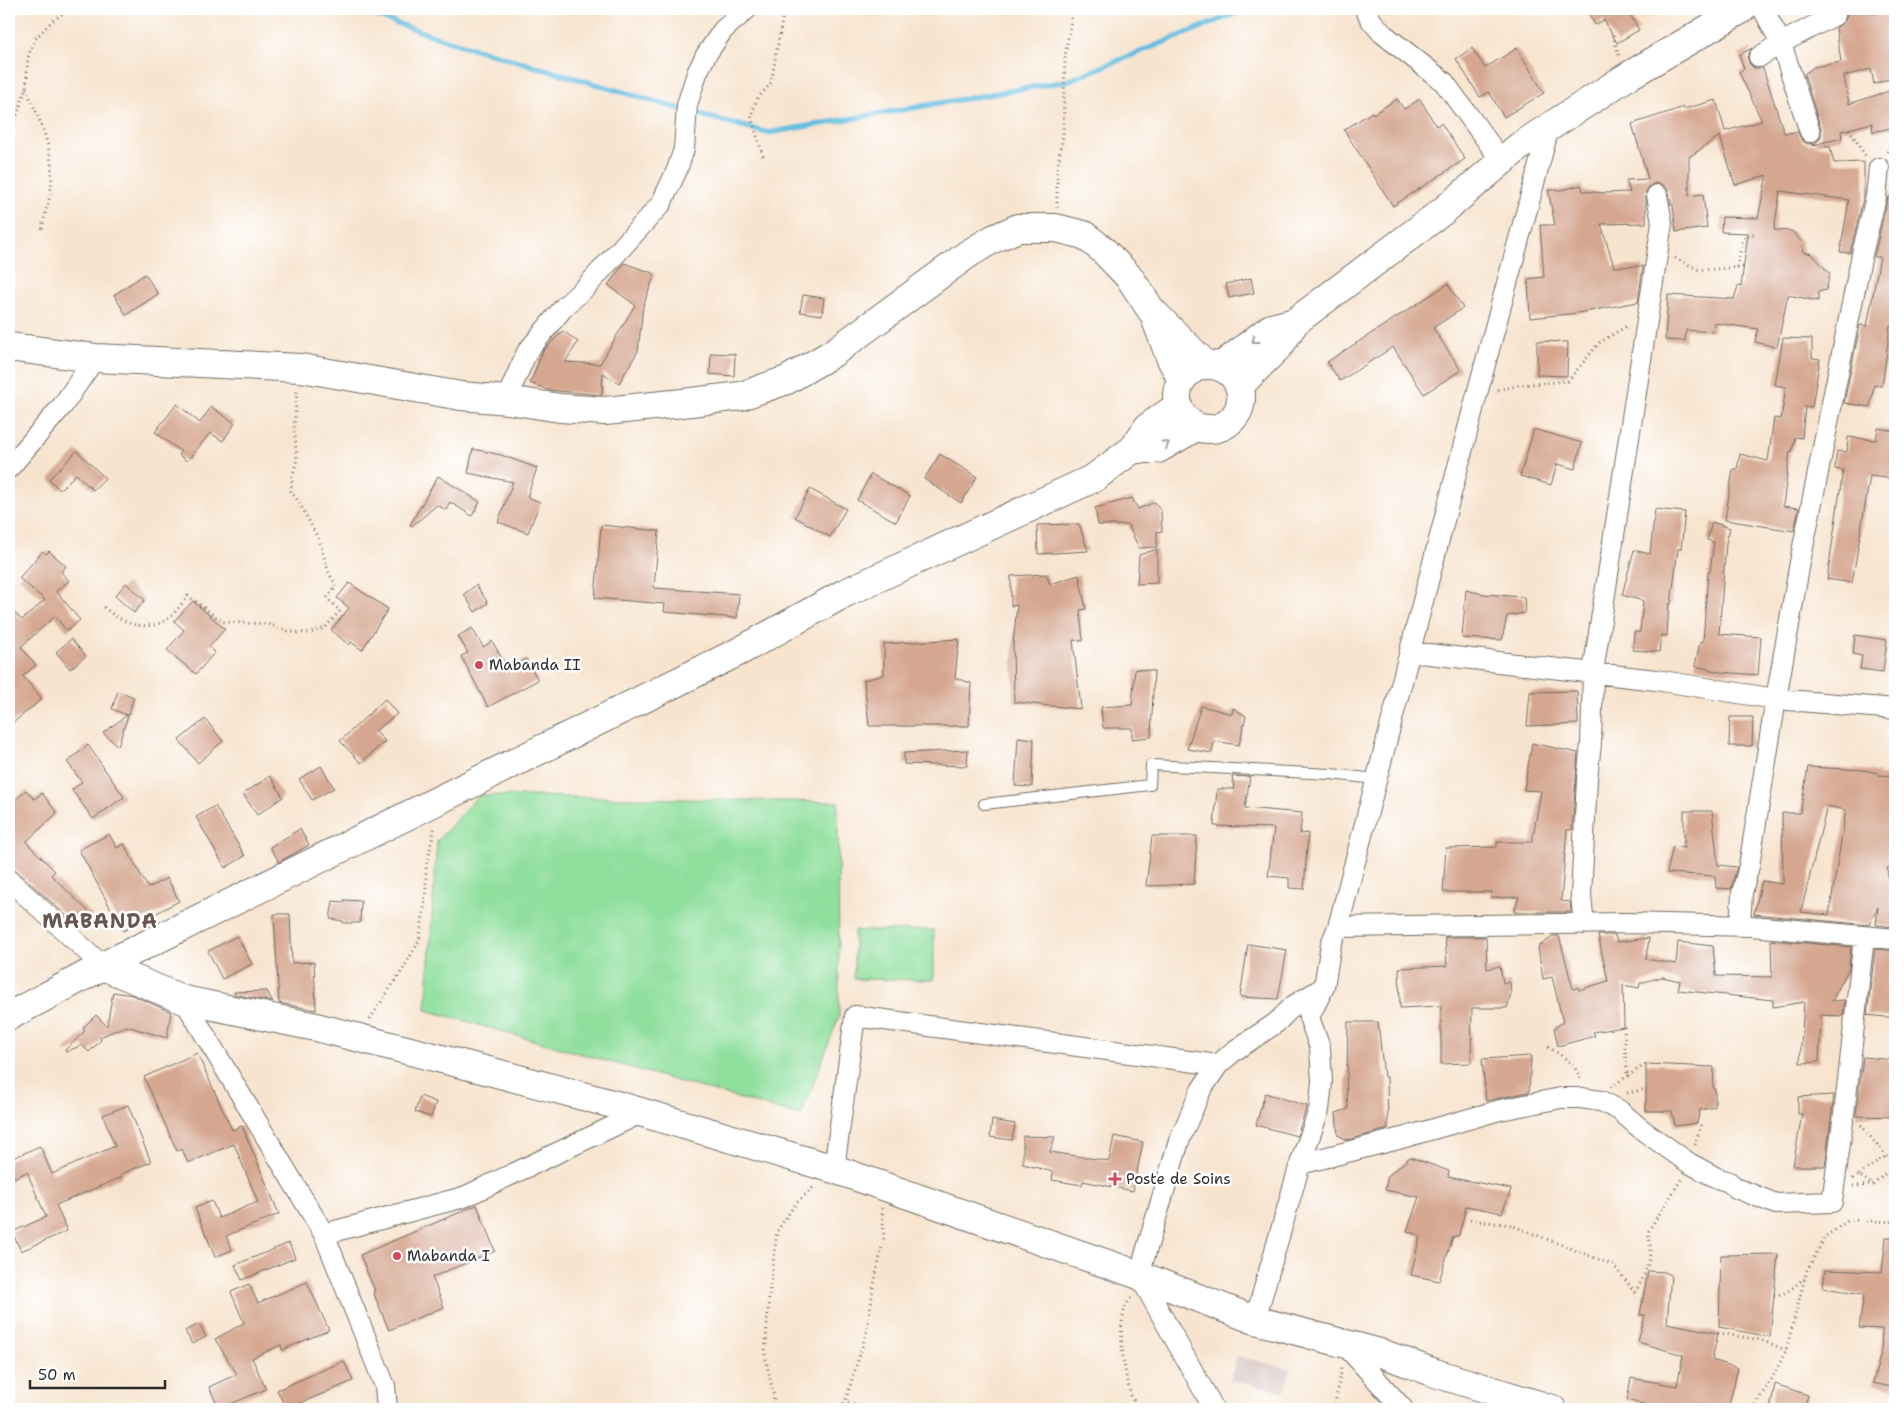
<svg xmlns="http://www.w3.org/2000/svg" width="1904" height="1418" font-family="'Shantell Sans',sans-serif">
  <style>
    .industrial { fill: #d1bfbd }
    .green { fill: #8fdf9d; stroke: #5d8564 }
    .lines { fill: none; stroke-linecap: round; stroke-linejoin: round }
    .stream { stroke: #63bee0; stroke-width: 5.5 }
    .building { fill: #d5a791; fill-rule: evenodd }
    .lane-casing { stroke: #726c64; stroke-width: 12 }
    .street-casing { stroke: #726c64; stroke-width: 22 }
    .secondary-casing { stroke: #726c64; stroke-width: 30 }
    .primary-casing { stroke: #726c64; stroke-width: 30 }
    .highway-casing { stroke: #726c64; stroke-width: 30 }
    .path { stroke: #726c64; stroke-width: 3; stroke-dasharray: 1 4; stroke-linecap: butt }
    .lane { stroke: #fff; stroke-width: 10 }
    .street { stroke: #fff; stroke-width: 20 }
    .secondary { stroke: #fff; stroke-width: 28 }
    .primary { stroke: #fff; stroke-width: 28 }
    .highway { stroke: #fff; stroke-width: 28 }
    .oneway { stroke: #a0a0a0 }
    .poi-dot { fill: #d1495b; stroke: #fff; stroke-width: 2 }
    .labels { text-anchor: middle; stroke-width: 5; stroke-linejoin: round; paint-order: stroke }
    .poi-label { font-size: 15px; fill: #2b2b2b; stroke: #fff; text-anchor: start }
    .district-label { font-size: 20px; font-weight: bold; letter-spacing: 1px; fill: #66564f; stroke: #fff }
  </style>
  <rect width="100%" height="100%" fill="#fff"/>
  <filter id="ink" filterUnits="userSpaceOnUse"><feTurbulence type="fractalNoise" baseFrequency=".02" numOctaves="2"/><feDisplacementMap in="SourceGraphic" scale="10" xChannelSelector="R" yChannelSelector="G"/><feConvolveMatrix kernelMatrix="1 2 1 2 8 2 1 2 1" color-interpolation-filters="sRGB"/></filter>
  <filter id="wash" filterUnits="userSpaceOnUse"><feTurbulence type="fractalNoise" baseFrequency=".0096" numOctaves="4" result="noise"/><feDisplacementMap in="SourceGraphic" scale="20" xChannelSelector="R" yChannelSelector="G"/><feGaussianBlur stdDeviation="1.12" result="paint"/><feColorMatrix in="noise" values="0 0 0 0 0 0 0 0 0 0 0 0 0 0 0 0 0 1.4 0 .05"/><feComposite in="paint" operator="in"/></filter>
  <g filter="url(#wash)">
    <rect width="100%" height="100%" fill="#f7e4cf"/>
    <path class="industrial" d="M1237,1356L1290,1369L1285,1392L1230,1380Z"/>
    <path class="green" d="M479,795L838,802L839,1016L801,1116L426,1010L437,841Z
      M934,930V980L854,979V931Z"/>
    <g class="lines">
      <path class="stream" d="M356,9L445,40L687,111L768,133L1067,81L1247,9"/>
    </g>
    <g id="blocks">
      <path class="building" d="M1586,9H1627L1639,30L1617,43L1604,20L1595,25Z
        M1845,9H1871L1874,14L1887,9H1895V77L1874,84L1871,69L1844,76L1849,104L1889,91L1895,110V127L1873,132L1872,123L1841,131L1842,138L1812,145L1830,147L1834,163L1864,162V195L1850,253L1840,252L1849,200L1780,191L1774,230L1792,231L1801,241L1803,252L1812,254L1830,274L1826,290L1818,292V301L1788,295L1777,347L1755,342L1758,329L1714,323L1713,332L1686,330L1685,341L1665,340L1668,295L1734,299L1738,286L1741,287L1748,233L1721,232L1722,217L1758,218L1767,175L1735,185L1720,136L1689,157V196L1703,194L1707,228L1676,232L1673,205H1671L1669,192L1666,187L1661,184L1655,183L1650,186L1646,191V223L1601,224L1614,267L1643,266L1638,302L1578,313L1530,318L1528,279L1544,277L1540,225H1555L1548,190H1562L1581,185L1583,191L1604,193L1630,192L1626,180L1648,179L1632,124L1684,107V109L1716,100L1725,131L1762,121L1739,72L1744,69L1739,55L1752,48L1747,57L1749,63L1754,68H1763L1784,133L1798,132L1802,141L1808,144L1814,143L1819,140L1821,135V129L1804,74L1814,67L1841,62L1836,28L1845,21L1847,15Z
        M1472,48L1485,68L1517,48L1544,93L1504,117L1489,92L1480,97L1456,59Z
        M1397,99L1404,109L1420,99L1436,126L1441,123L1465,159L1393,206L1344,130L1372,112L1373,114Z
        M1888,197L1895,198V327L1890,325L1883,381L1881,386L1874,385L1870,407L1844,403L1860,325L1867,326L1880,257H1874Z
        M624,263L655,274L643,306L638,351L619,383L603,373L602,395L548,390L530,383L543,351L563,331L578,342L565,362L600,364L635,305L608,285Z
        M145,274L158,294L126,315L114,295Z
        M1251,278L1254,293L1229,298L1226,284Z
        M1448,284L1463,308L1433,328L1461,370L1424,394L1393,347L1340,381L1327,362Z
        M803,295L824,298L822,315L800,312Z
        M1783,338L1812,339V358L1820,359L1812,407L1805,406L1802,438L1795,437L1792,452L1790,451L1783,506L1799,508L1794,531L1725,520L1733,469H1737L1740,454L1768,461L1774,418L1781,419L1786,387L1775,385Z
        M1537,341L1568,342L1567,376L1537,375Z
        M711,353L735,354L734,376L710,374Z
        M177,404L200,423L211,407L235,423L223,441L210,433L187,461L179,455L181,452L155,432Z
        M1878,428L1895,431V479L1870,476L1852,583L1827,579L1843,470L1835,469L1837,451L1847,452L1848,437L1876,440Z
        M1534,429L1582,443L1575,469L1557,464L1551,485L1520,476Z
        M473,449L501,455L537,468L527,497L540,502L528,533L498,522L513,482L468,473Z
        M77,451L105,478L93,490L76,474L60,490L49,479Z
        M940,454L977,477L961,503L924,479Z
        M871,474L910,496L896,522L857,500Z
        M438,476L480,502L472,516L450,502L446,510L437,505L412,526L410,525Z
        M810,489L846,509L830,537L795,517Z
        M1132,498L1138,509L1155,502L1161,511L1162,531L1157,532V547L1139,548L1128,525H1098L1095,508Z
        M1655,509L1685,512L1681,549H1678L1671,604H1669L1667,636L1661,635L1659,652L1633,650L1634,632H1640L1643,601L1622,595L1634,550L1650,554Z
        M1712,522L1730,528L1726,543L1719,634L1761,637L1758,675L1720,672L1695,666L1700,642H1703L1708,571H1710L1714,542L1707,540Z
        M1079,524L1088,551L1038,554L1037,525Z
        M601,525L659,531L654,588L739,594L737,618L664,612L665,604L595,598Z
        M1157,549V583L1137,584L1139,555Z
        M43,551L46,554L49,551L66,566L61,572L69,581L56,591L80,620L67,631L55,616L21,647L36,665L23,676L42,699L9,726V608L22,620L45,600L19,578Z
        M1046,574L1050,584L1079,575L1086,609L1080,610L1083,641L1073,640L1081,709L1014,702L1013,645L1017,605L1011,606V576Z
        M126,583L145,600L134,613L115,596Z
        M349,583L388,609L362,650L351,642L349,645L331,630L349,608L337,598Z
        M476,585L488,603L475,612L464,594Z
        M1466,590L1483,594L1524,597L1525,613L1507,616L1502,640L1462,638Z
        M193,601L225,629L209,647L215,652L196,674L167,650L184,630L174,621Z
        M472,628L483,647L492,641L508,669L526,659L538,680L488,707L461,656L468,653L458,636Z
        M1855,635L1887,640L1883,672L1860,669L1862,656L1853,654Z
        M71,639L86,656L70,669L56,652Z
        M959,639L955,678L971,683L969,726H869L864,680L884,675V644Z
        M1135,669L1154,671L1151,737L1132,739V728H1103L1101,707L1132,705Z
        M118,691L134,697L118,746L103,733L127,715L112,709Z
        M1577,691L1578,724L1527,726L1530,692Z
        M385,699L397,714L375,731L385,741L361,763L340,741Z
        M1201,706L1232,714L1233,708L1246,716L1239,745L1214,741L1212,753L1187,749Z
        M1730,717H1753L1752,746H1729Z
        M205,719L223,741L198,763L179,740Z
        M1018,737L1034,739L1032,787L1015,786Z
        M1532,743L1578,753L1572,830H1567L1561,901L1570,902L1571,912H1514L1519,897L1491,898L1492,892H1443L1446,848L1497,847V842H1532L1541,791L1524,790Z
        M88,745L124,797L93,819L72,790L82,782L67,762Z
        M968,750L967,766L904,764V753Z
        M321,766L334,788L312,800L299,779Z
        M1808,767L1863,770L1879,773L1878,775L1895,776V869L1887,868L1891,906H1895V927L1876,925L1878,907L1869,925L1754,914L1762,881L1783,884L1782,813H1800ZM1827,806L1846,810L1829,915L1801,912Z
        M270,776L283,797L257,815L243,794Z
        M1232,776L1250,777L1245,808L1302,813L1300,834L1308,833L1304,889L1289,888V878L1268,876L1274,828L1214,826L1217,789H1234Z
        M26,790L34,799L42,793L57,813L26,842L55,871L51,875L92,915L80,928L17,871L9,868V806Z
        M215,806L245,856L225,868L196,817Z
        M1684,811H1712L1718,865L1737,867L1731,889L1716,888L1715,876L1667,873L1673,846L1684,848Z
        M300,829L309,845L279,862L270,847Z
        M109,834L117,848L124,844L148,888L167,878L179,901L123,931L79,850Z
        M1152,836H1197L1194,884L1146,886Z
        M344,900L361,901L360,923H343V921L330,919L333,901L344,902Z
        M274,914H290L292,963L314,962L316,1010L279,1003Z
        M1598,935H1615L1617,942L1649,938L1646,959L1676,964L1678,942L1713,946L1716,976L1772,977L1771,940L1851,947L1849,968L1832,1001L1845,1000L1843,1016L1821,1015L1819,1062L1800,1063L1804,1002L1773,1007V1000L1678,990L1680,981L1662,977L1640,983L1639,988L1623,985L1624,1027L1593,1032L1595,1036L1558,1046L1554,1028L1563,1022L1552,977L1543,979L1538,947L1554,936H1559L1573,989L1578,987L1579,990L1608,981Z
        M237,936L252,964L222,979L208,951Z
        M1445,937H1486L1487,969L1500,966L1503,983L1510,982L1511,993L1507,1008H1472L1471,1063L1441,1064V1006L1400,1008L1399,968L1447,966Z
        M1248,944L1287,950L1278,999L1240,997Z
        M1875,949L1895,951V1018L1867,1015Z
        M267,991L273,1002L234,994V992Z
        M113,992L132,995L171,1012L167,1038L126,1026L100,1037L101,1040L89,1052L82,1045L66,1052L65,1050L85,1031L83,1028L96,1015L107,1026Z
        M1348,1022H1378L1384,1077H1387L1388,1129L1347,1140L1338,1135L1336,1113L1348,1109L1346,1078H1347Z
        M197,1053L232,1130L242,1126L279,1214L226,1236L232,1250L215,1257L195,1208L212,1201L219,1218L258,1202L234,1144L188,1163L182,1149L177,1151L144,1077Z
        M1531,1056L1529,1092L1486,1101L1482,1059Z
        M1863,1057L1895,1060V1117L1856,1116Z
        M1646,1064L1714,1067L1713,1089H1715V1107L1700,1110L1697,1123L1675,1126L1672,1111H1646Z
        M1265,1093L1307,1106L1297,1136L1256,1125Z
        M1832,1095H1834L1825,1166H1793L1802,1114H1798V1097Z
        M420,1096L436,1102L431,1117L415,1112Z
        M128,1105L151,1162L121,1174L122,1177L56,1205L67,1231L21,1251L12,1232L46,1217L27,1172L9,1180V1160L40,1146L52,1174L115,1146L103,1115Z
        M992,1120L1015,1124L1012,1140L990,1137Z
        M1023,1136L1055,1137L1050,1152L1109,1161L1114,1136L1143,1142L1133,1191L1083,1181L1082,1185L1052,1180L1053,1172L1023,1164Z
        M1410,1157L1449,1171L1448,1177L1511,1189L1502,1213L1466,1206L1459,1235L1453,1237L1439,1281L1411,1275L1420,1236L1407,1231L1419,1197L1385,1190L1388,1176Z
        M477,1205L495,1251L432,1277L444,1307L389,1330L373,1292L375,1291L360,1255Z
        M1886,1237H1895V1388L1873,1383L1881,1352L1882,1329L1859,1328L1864,1294L1823,1288L1825,1270L1882,1272Z
        M289,1243L295,1258L242,1280L235,1265Z
        M1778,1254L1770,1337L1719,1327L1721,1255Z
        M1648,1271L1665,1272L1671,1275L1667,1323L1718,1333L1712,1360L1738,1368L1728,1409H1663L1627,1400L1631,1378L1677,1386L1683,1355L1638,1342L1645,1315H1640Z
        M307,1282L329,1330L282,1350L281,1345L252,1358L266,1389L219,1409L209,1387L237,1374L215,1339L244,1323L231,1292L249,1284L258,1303Z
        M199,1324L206,1337L192,1344L185,1331Z
        M344,1361L353,1381L286,1409L277,1390Z
        M1775,1384L1808,1395L1804,1409H1770Z"/>
    </g>
  </g>
  <g filter="url(#ink)">
    <use href="#blocks" fill-opacity="0" stroke="#726c64" stroke-width="1"/>
    <g class="lines">
      <defs>
        <path id="lane" d="M984,804L1150,785L1151,765L1331,774L1376,779"/>
        <path id="street" d="M1365,9L1371,20L1382,33L1444,82L1501,160
          M1763,9L1781,43L1835,15
          M1759,57L1781,43L1810,132
          M508,400L512,386L527,352L564,307L587,286L661,204L677,170L684,149L687,105L697,73L706,55L723,30L747,9
          M9,468L63,405L95,358
          M1411,652L1656,680L1776,699L1895,709
          M9,880L103,966
          M1584,924L1581,896L1587,779L1591,744L1593,672L1662,223L1657,195
          M1740,926L1742,893L1749,866L1776,699L1800,562L1862,254L1876,197L1879,168
          M1338,927L1625,923L1751,926L1895,939
          M184,1000L324,1234L385,1386L387,1409
          M1300,1164L1402,1138L1500,1110L1561,1098H1581L1601,1101L1619,1110L1641,1129L1689,1163L1717,1178L1729,1182L1736,1188L1776,1204L1832,1202L1845,1106L1864,937
          M834,1169L855,1016L1218,1065
          M324,1234L464,1197L641,1113
          M1255,1320L1300,1164L1319,1110L1322,1082L1320,1048L1309,1017L1324,987L1331,944L1338,927L1477,394L1549,128
          M1345,1345L1403,1409
          M1214,1409L1139,1275L1179,1141L1201,1090L1218,1065L1234,1051L1276,1023L1293,1006L1324,987"/>
        <path id="secondary" d="M103,966L184,1000L316,1027L485,1070L620,1106L834,1169L1139,1275L1255,1320L1384,1354L1435,1373L1552,1409"/>
        <path id="primary" d="M1220,367L1271,328L1295,322
          M1239,386L1280,345L1295,322L1443,211L1520,146L1625,78L1742,9"/>
        <path id="highway" d="M1156,320L1170,357L1182,380
          M9,347L95,358L301,368L461,396L508,400L560,408L605,411L683,403L741,396L787,380L833,353L968,254L993,239L1018,228H1056L1084,235L1103,250L1130,278L1151,310L1206,365
          M1177 397a32 32 0 1 1 64 0a32 32 0 1 1-64 0Z
          M1133,449H1158L1196,427
          M9,1016L103,966L740,651L845,593L1094,478L1133,449L1148,427L1178,406"/>
      </defs>
      <use href="#lane" class="lane-casing"/>
      <use href="#street" class="street-casing"/>
      <use href="#secondary" class="secondary-casing"/>
      <use href="#primary" class="primary-casing"/>
      <use href="#highway" class="highway-casing"/>
      <path class="path" d="M1613,35L1619,56
        M26,88C41,124 57,154 50,195C47,208 43,219 42,232
        M1849,129L1866,157
        M9,139L26,88L28,57L35,39L50,23L68,9
        M1887,152L1895,136
        M763,156L751,116L757,99L771,83L784,9
        M1057,208V170L1063,136L1065,56L1073,9
        M1675,258L1699,270L1744,267
        M1737,267L1743,238L1755,233
        M1498,390L1520,385L1568,381L1599,343L1628,325
        M104,607C121,624 150,634 170,617C177,611 182,603 188,596L223,622L268,624L291,632L310,633L325,628L340,611L327,598L336,586L329,573L319,540L299,502L291,492L292,480L297,458L294,429L297,390
        M370,1019L403,969L419,941L426,896V869L435,826
        M1624,1027L1627,1075
        M1548,1047C1561,1055 1579,1065 1580,1081
        M1611,1087L1646,1064
        M1627,1093L1646,1089
        M1861,1125L1886,1156L1895,1164
        M1695,1145L1702,1121
        M1859,1175L1886,1156
        M1853,1179L1859,1175L1872,1184
        M1853,1186L1873,1185L1895,1165
        M1470,1220L1511,1225L1613,1265L1635,1292C1647,1272 1654,1255 1648,1232L1682,1178
        M1774,1295C1787,1295 1795,1286 1804,1278
        M1131,1298C1114,1315 1124,1371 1130,1392C1131,1398 1136,1404 1139,1409
        M1718,1333L1761,1340L1786,1350
        M773,1409L774,1397L765,1355L769,1297L777,1231L796,1203L815,1186
        M835,1409L846,1402L873,1409
        M843,1409L867,1331L873,1289L884,1237L882,1208
        M1334,1409L1342,1367
        M1752,1409L1772,1379L1786,1350L1807,1270L1826,1236L1849,1220L1895,1222"/>
      <use href="#lane" class="lane"/>
      <use href="#street" class="street"/>
      <use href="#secondary" class="secondary"/>
      <use href="#primary" class="primary"/>
      <use href="#highway" class="highway"/>
    </g>
    <defs><path id="oneway-chevron" d="M-2-3.5L2.5 0L-2 3.5" fill="none" stroke-width="1.6" stroke-linecap="round" stroke-linejoin="round" transform="scale(1.25)"/></defs>
    <g class="oneway">
      <use href="#oneway-chevron" transform="translate(1255 340) rotate(143)"/>
      <use href="#oneway-chevron" transform="translate(1166 444) rotate(-31)"/>
    </g>
  </g>
  <g class="poi-dot">
    <circle cx="479" cy="665" r="5"/>
    <path d="M1112.5 1171.5h5v5h5v5h-5v5h-5v-5h-5v-5h5z"/>
    <circle cx="397" cy="1256" r="5"/>
  </g>
  <g class="labels">
    <g class="poi-label">
      <text x="489" y="670">Mabanda II</text>
      <text x="1126" y="1184">Poste de Soins</text>
      <text x="407" y="1261">Mabanda I</text>
    </g>
    <g class="district-label">
      <text x="100" y="928">MABANDA</text>
    </g>
  </g>
  <rect width="1904" height="1418" fill="none" stroke="#fff" stroke-width="30"/>
  <path d="M30 1380v8h135v-8" fill="none" stroke="#2b2b2b" stroke-width="2.5"/>
  <text x="38" y="1380" font-size="15" fill="#2b2b2b" stroke="#ffffff" stroke-width="4" paint-order="stroke">50 m</text>
</svg>
